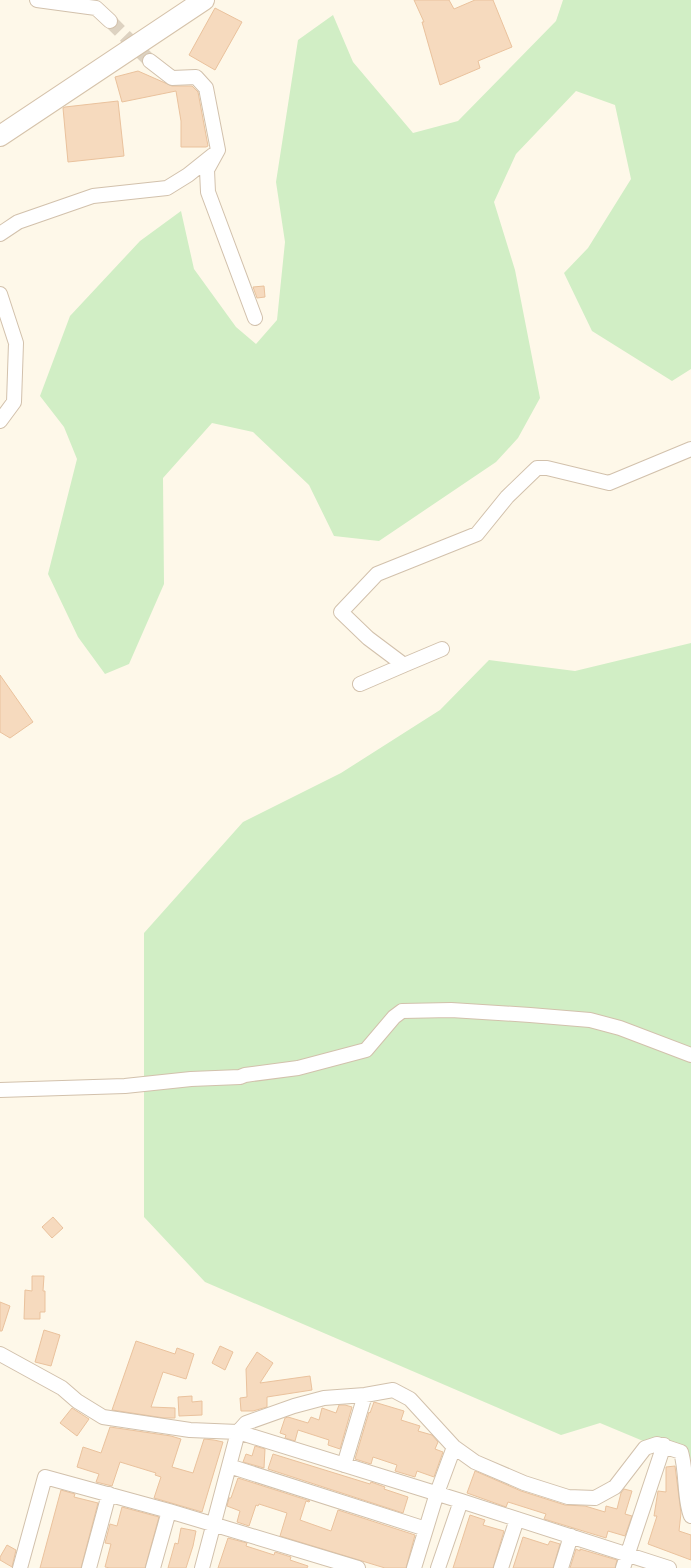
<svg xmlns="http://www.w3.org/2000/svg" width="691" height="1568" font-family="Figtree,sans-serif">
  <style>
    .green { fill: #d1eec5 }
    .building { fill: #f6dabe; stroke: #eac29d }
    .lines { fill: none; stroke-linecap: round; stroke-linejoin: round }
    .street-tunnel { stroke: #ddd2c1; stroke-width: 14; stroke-dasharray: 14 7; stroke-linecap: butt }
    .street-casing { stroke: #d2c1ac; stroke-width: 16 }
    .secondary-casing { stroke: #d5c2aa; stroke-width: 22 }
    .street { stroke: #fff; stroke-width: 14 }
    .secondary { stroke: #fff; stroke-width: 20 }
  </style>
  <rect width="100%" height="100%" fill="#fef8e9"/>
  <path class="green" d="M563,0H691V369L672,381L592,331L564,273L588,248L631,179L615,105L576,91L516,154L494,202L515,270L540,398L518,438L496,462L379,541L334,536L309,485L253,432L212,423L163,478L164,584L129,664L105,674L78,637L48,574L77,459L64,427L40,396L70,316L140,241L181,211L194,269L236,327L256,344L277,320L285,242L276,182L298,40L333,15L353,62L413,133L458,121L556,21Z
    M691,643V1461L600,1423L561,1435L205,1282L144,1217V933L243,822L341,773L440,710L489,660L575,671Z"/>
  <path class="building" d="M414,0H449L454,9L475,0H493L512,47L478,61L480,68L440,85L422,22H424Z
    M215,8L242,22L215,70L189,55Z
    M138,71L172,86H192L198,92L208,146L206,147H181V121L176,91L122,102L115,77Z
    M118,101L124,156L68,162L63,108L65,107Z
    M264,286L265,297L257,298L253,287Z
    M0,675L33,722L10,738L0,732Z
    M53,1217L63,1228L52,1238L42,1227Z
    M32,1276H44L43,1291H45V1312H40V1319H24L25,1290L32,1291Z
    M0,1302L10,1306L2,1331H0Z
    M44,1330L60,1335L51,1366L35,1362Z
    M136,1341L175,1354L177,1348L194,1354L186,1379L163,1372L151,1407L175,1408V1418H164L112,1410Z
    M220,1346L233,1352L225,1370L212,1363Z
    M257,1352L273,1363L260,1383L310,1376L312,1390L267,1397V1407L253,1411H241L240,1398L247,1397L246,1369Z
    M192,1396V1402L202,1401V1415L179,1416L178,1397Z
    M374,1402L404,1411L401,1420L420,1426L418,1431L432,1435L438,1442L435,1449L443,1452L434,1477L417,1471L415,1477L395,1471L397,1465L373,1457L371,1464L355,1459L369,1412L370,1413Z
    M339,1405H345L352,1407L340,1449L328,1445L329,1440L298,1430L295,1441L285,1438L286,1435L280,1433L285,1418L288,1417L308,1423L311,1417L319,1420L322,1408L336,1413Z
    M72,1408L89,1419L77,1436L60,1423Z
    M110,1427L171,1436L181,1439L172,1467L193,1473L204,1439L214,1440L223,1442L202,1512L154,1498L161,1477L155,1475L156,1473L120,1462L112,1486L96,1482L99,1474L77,1467L83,1447L101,1453Z
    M255,1446L265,1449L264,1468L243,1462L246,1454L252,1456Z
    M273,1454L370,1484L371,1482L385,1487L384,1489L408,1497L403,1513L268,1469Z
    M675,1466L681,1513L679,1531L691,1535V1560L648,1544L657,1516H654L658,1491L666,1492V1467Z
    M475,1471L521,1491L565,1505L585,1506L605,1512L606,1506L617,1509L621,1493L624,1489L632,1491L625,1514L632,1516L625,1536L608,1531L606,1538L544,1519L546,1514L508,1502L506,1507L467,1493Z
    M238,1478L310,1501L309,1502L306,1501L300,1520L331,1531L338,1510L415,1535L406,1568H385L280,1536L287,1513L259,1504L258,1506L256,1505L249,1526L237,1522L240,1511L227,1506L229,1498H231Z
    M61,1490L75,1494L74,1497L98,1503L81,1568H40Z
    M122,1507L159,1517L145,1568H110L105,1567L111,1544L105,1543L110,1524L117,1526Z
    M470,1515L485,1520L483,1525L504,1531L493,1568H453Z
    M181,1528L196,1531L193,1546L186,1568H168L175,1543L178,1544Z
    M523,1537L548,1545L550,1541L560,1544L553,1568H513Z
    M228,1538L247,1543L246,1546L274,1555L275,1552L291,1557L290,1560L308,1566L307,1568H218Z
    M7,1545L16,1550L12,1567L0,1560V1557Z
    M576,1549L580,1551V1549L617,1560L615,1568H570Z"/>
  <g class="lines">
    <path class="street-tunnel" d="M110,21L150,61"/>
    <defs>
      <path id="street" d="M37,0L96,8L110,21
        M150,61L172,78L196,77L206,88L218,150L207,170L208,192L255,318
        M0,234L18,222L93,196L167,188L188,175L213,155
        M0,294L16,343L14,402L0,421
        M442,649L404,665L368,638L341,612L377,574L477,534L507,497L537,468H547L609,483L691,449
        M360,684L404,665
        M0,1090L125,1086L191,1079L240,1077L245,1075L298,1068L366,1050L394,1017L402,1011L451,1010L530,1015L590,1020L620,1028L691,1055
        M0,1354L62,1388L77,1401L103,1417L190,1430L238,1432L461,1501L669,1568
        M344,1465L365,1395
        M229,1466L426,1529
        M20,1568L45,1477L169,1511L358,1568
        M89,1568L109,1494
        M153,1568L169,1511
        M202,1568L238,1432L246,1423L294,1406L324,1398L365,1395L393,1390L410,1399L454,1447L475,1462L524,1483L568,1497L595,1498L615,1487L645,1448L657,1444L681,1452C687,1472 684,1500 691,1516
        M414,1568L437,1493L454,1447
        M438,1568L461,1501
        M501,1568L517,1519
        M561,1568L571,1536
        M623,1568L664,1445"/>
      <path id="secondary" d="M0,136L204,0"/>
    </defs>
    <use href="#street" class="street-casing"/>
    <use href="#secondary" class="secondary-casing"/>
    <use href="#street" class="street"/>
    <use href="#secondary" class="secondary"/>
  </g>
</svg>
